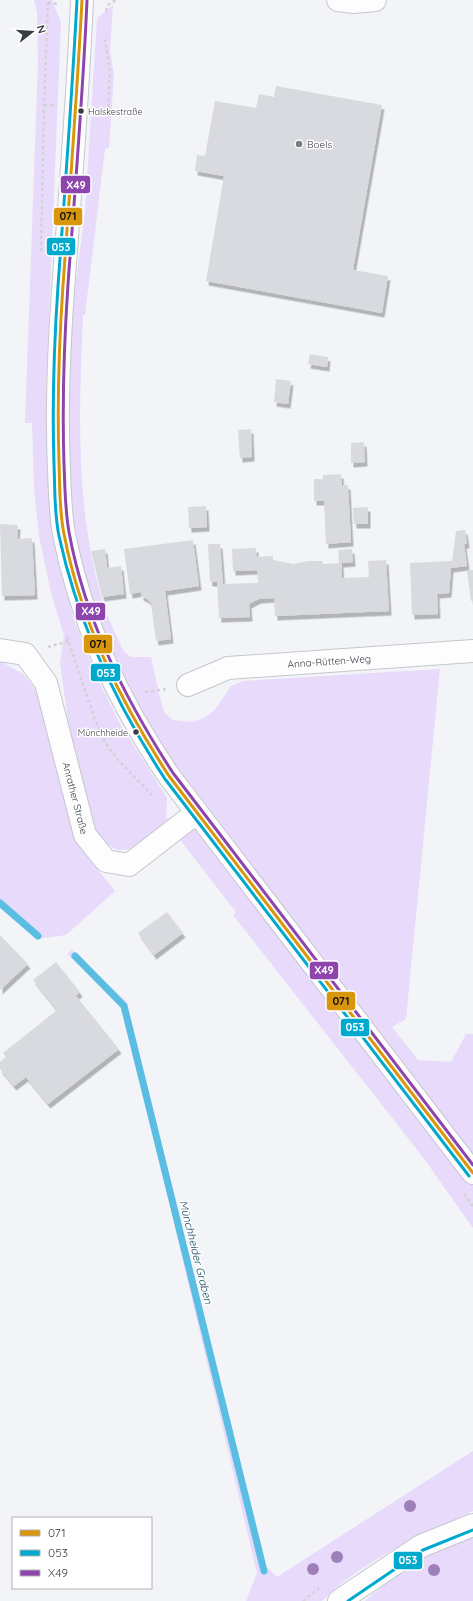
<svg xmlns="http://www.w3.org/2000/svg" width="473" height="1601" font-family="Quicksand,sans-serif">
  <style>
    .green { fill: #e7dafb }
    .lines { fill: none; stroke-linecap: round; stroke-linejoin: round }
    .stream { stroke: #5abee2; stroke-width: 7 }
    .building { fill: #d9dae0; filter: url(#shadow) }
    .minor-casing { stroke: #c4c7cd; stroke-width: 24 }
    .path { stroke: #d1d2d4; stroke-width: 2.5; stroke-dasharray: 3 3; stroke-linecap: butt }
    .minor { stroke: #fdfdfe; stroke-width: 22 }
    .bus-1-casing { stroke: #fff; stroke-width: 6 }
    .bus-2-casing { stroke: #fff; stroke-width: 6 }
    .bus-3-casing { stroke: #fff; stroke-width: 6 }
    .bus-1 { stroke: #da960a; stroke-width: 3 }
    .bus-2 { stroke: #00a9ce; stroke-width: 3 }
    .bus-3 { stroke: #8e44ad; stroke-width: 3 }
    .tree { fill: #9e80b9 }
    .bus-dot { fill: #383c44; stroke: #fff; stroke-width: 1.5 }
    .poi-dot { fill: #797c83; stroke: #fff; stroke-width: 1.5 }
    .labels { text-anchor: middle; stroke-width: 3; stroke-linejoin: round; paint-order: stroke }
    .bus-label { font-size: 9px; fill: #383c44; stroke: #fff; text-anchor: start }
    .poi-label { font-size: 10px; fill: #383c44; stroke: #fff; text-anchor: start }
    .street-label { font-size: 10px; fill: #383c44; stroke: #fff }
    .water-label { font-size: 11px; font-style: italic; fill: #194c61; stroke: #fff }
    .line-badge { stroke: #fff; stroke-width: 1.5 }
    .badge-label { font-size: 11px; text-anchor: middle; font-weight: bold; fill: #fff }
    .pale-badge-label { font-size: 11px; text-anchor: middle; font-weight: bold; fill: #111 }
  </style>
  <defs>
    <filter id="shadow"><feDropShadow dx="2.5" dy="4.5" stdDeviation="0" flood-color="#0004"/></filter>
  </defs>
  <rect width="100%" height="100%" fill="#f2f4f8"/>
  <path class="green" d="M34,0H52L61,22L46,390L47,473L55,550L74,620L94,671L119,722L167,798L166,819L205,811L146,719L116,660L87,586L74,532L70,476L69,396L72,311L85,212L97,18L113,5L110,51L114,74L109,148L105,149L85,315H83C79,409 75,504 101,596C106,615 116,634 124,652L131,657H151L161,702L165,713L173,720L192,722L204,718L215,710L231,686L243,681L440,669L406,1019L392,1027L418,1060L451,1062L466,1034H473V1228L422,1156L233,915L236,912L187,849L166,820L161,828L133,849L118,850L102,842L85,806L74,763L60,663L64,635L51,593L39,536L34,487L32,423H25L38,62L37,12Z
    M0,661L23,674L46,703L78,845L115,891L66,935L37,939L0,907Z
    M72,950L127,1002L265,1565L277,1577L473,1451V1511C421,1535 363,1560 322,1601H246L257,1573L159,1160L120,1005L67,954Z
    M473,1536V1601H365L394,1576L432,1553Z"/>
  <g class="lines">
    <path class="stream" d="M0,903L38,936
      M75,956L124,1006L264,1571"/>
  </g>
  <path class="building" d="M276,86L382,105L353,270L388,276L382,313L206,281L224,176L195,171L197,155L205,156L215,101L256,108L259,94L274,97Z
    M310,354L328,357L327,367L308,364Z
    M276,379L291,381L288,404L274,402Z
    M251,429L252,457L240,458L238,430Z
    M364,442L365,462L351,463V443Z
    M341,474L342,485H348L351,542L326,544L324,501H314V479H323V475Z
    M206,506L207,527L189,528L188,507Z
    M368,507V524H354L353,508Z
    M0,524L18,525L17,539L32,538L35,595L2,596Z
    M465,530L467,544H464L467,566L451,568L449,593L437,594L438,614L412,615L410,563L452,561L456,531Z
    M193,540L199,586L165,591L171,639L156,641L151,603L147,599L141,596V592L130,594L124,549Z
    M208,544H220L223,584L258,583L256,557L273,556V560L293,564L308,561H323V564L339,563L338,550L352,549L353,562L341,563L342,578L369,577L368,561L386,560L389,611L275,616L274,598L259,599L249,604L250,617L219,618L217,582H210Z
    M256,548L257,570L233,571L232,549Z
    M105,549L107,568L121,566L124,594L102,597L91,551Z
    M473,570V601H471L467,571Z
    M167,912L183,933L154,955L138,933Z
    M0,935L28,964L0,990Z
    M56,962L80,992L76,996L119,1049L48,1104L26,1077L14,1086L0,1069V1062L6,1057L3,1053L57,1010L33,980Z"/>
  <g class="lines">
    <defs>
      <g id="minor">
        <path d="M82,0C78,92 71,185 64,277C59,342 56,406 59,470C60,491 60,513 64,534C82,624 118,701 169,776L473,1173"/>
        <path d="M338,0L354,2L375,0"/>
        <path id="s1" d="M0,650L25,654L46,683L85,835L106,861L129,865L196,813"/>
        <path id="s2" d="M188,685L228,668L473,651"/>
        <path d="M339,1601L421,1546L473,1525"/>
      </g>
    </defs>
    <use href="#minor" class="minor-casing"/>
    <path class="path" d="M48,3L60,4
      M106,11L109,4L116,0
      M44,105H54
      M99,109L108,110L110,72L105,40
      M41,251L44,105L48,3L46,0
      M67,637L94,717L105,742L117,759L152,795
      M48,647L69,641
      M145,692L166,689
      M464,1194L473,1206
      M303,1601L319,1588"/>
    <use href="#minor" class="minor"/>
    <defs>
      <path id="bus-1" d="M82,0C77,95 70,190 63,285C59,344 57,403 59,462C60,486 59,510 64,534C81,622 120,701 169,776L473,1173"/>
      <path id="bus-2" d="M77,0C72,95 65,191 58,286C54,345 52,404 54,464C55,488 54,512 59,536C78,624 116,704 165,779L469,1176
        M348,1601L423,1550L473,1530"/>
      <path id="bus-3" d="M87,0C83,95 75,190 68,284C64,344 62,404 64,464C65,487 65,510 69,532C85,620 125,699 173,773L473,1165"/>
    </defs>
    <use href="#bus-1" class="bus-1-casing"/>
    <use href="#bus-2" class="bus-2-casing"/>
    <use href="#bus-3" class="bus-3-casing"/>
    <use href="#bus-1" class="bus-1"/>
    <use href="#bus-2" class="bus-2"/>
    <use href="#bus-3" class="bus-3"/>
  </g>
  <g class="tree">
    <circle cx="410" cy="1506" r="6"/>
    <circle cx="337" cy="1557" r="6"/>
    <circle cx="313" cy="1569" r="6"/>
    <circle cx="434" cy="1570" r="6"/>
  </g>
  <g class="bus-dot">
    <circle cx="81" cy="111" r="3.5"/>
    <circle cx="136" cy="732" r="3.5"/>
  </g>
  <circle class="poi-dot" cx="299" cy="144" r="4"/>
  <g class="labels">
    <g class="bus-label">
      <text x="88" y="115">Halskestraße</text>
      <text x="128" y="736" text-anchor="end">Münchheide</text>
    </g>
    <g class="poi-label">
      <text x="307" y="148">Boels</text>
    </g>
    <g class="street-label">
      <text dy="4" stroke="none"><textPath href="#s2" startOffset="145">Anna-Rütten-Weg</textPath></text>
      <text dy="4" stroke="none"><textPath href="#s1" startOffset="180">Anrather Straße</textPath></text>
    </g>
    <g class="water-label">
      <text transform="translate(196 1252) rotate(76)" y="4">Münchheider Graben</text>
    </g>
  </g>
  <g class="line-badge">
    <rect x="60" y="175" width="31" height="19" rx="4" fill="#8e44ad"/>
    <rect x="53" y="207" width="30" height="19" rx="4" fill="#da960a"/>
    <rect x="46" y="237" width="30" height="19" rx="4" fill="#00a9ce"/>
    <rect x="75" y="602" width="31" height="19" rx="4" fill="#8e44ad"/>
    <rect x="83" y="634" width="30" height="20" rx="4" fill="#da960a"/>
    <rect x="90" y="663" width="31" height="19" rx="4" fill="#00a9ce"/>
    <rect x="309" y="961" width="30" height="19" rx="4" fill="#8e44ad"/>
    <rect x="326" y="991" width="30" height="20" rx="4" fill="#da960a"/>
    <rect x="340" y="1018" width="30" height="19" rx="4" fill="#00a9ce"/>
    <rect x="393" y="1551" width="30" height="19" rx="4" fill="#00a9ce"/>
  </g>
  <g class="badge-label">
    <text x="76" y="189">X49</text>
    <text x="61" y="251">053</text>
    <text x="91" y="615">X49</text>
    <text x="106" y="677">053</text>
    <text x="324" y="974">X49</text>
    <text x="355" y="1031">053</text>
    <text x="408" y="1564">053</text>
  </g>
  <g class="pale-badge-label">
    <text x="68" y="220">071</text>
    <text x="98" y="648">071</text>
    <text x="341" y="1005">071</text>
  </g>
  <rect x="12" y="1517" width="140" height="72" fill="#ffffff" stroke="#afb1b4"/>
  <rect x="20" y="1530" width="20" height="6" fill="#da960a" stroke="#afb1b4"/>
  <text x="48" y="1537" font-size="12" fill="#383c44">071</text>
  <rect x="20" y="1550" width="20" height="6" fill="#00a9ce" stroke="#afb1b4"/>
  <text x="48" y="1557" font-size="12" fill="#383c44">053</text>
  <rect x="20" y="1570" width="20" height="6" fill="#8e44ad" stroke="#afb1b4"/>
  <text x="48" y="1577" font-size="12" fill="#383c44">X49</text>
  <g transform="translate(32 32) rotate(73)" stroke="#ffffff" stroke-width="3" paint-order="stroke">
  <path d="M0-3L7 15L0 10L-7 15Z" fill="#383c44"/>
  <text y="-6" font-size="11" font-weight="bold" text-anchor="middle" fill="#383c44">N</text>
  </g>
</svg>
